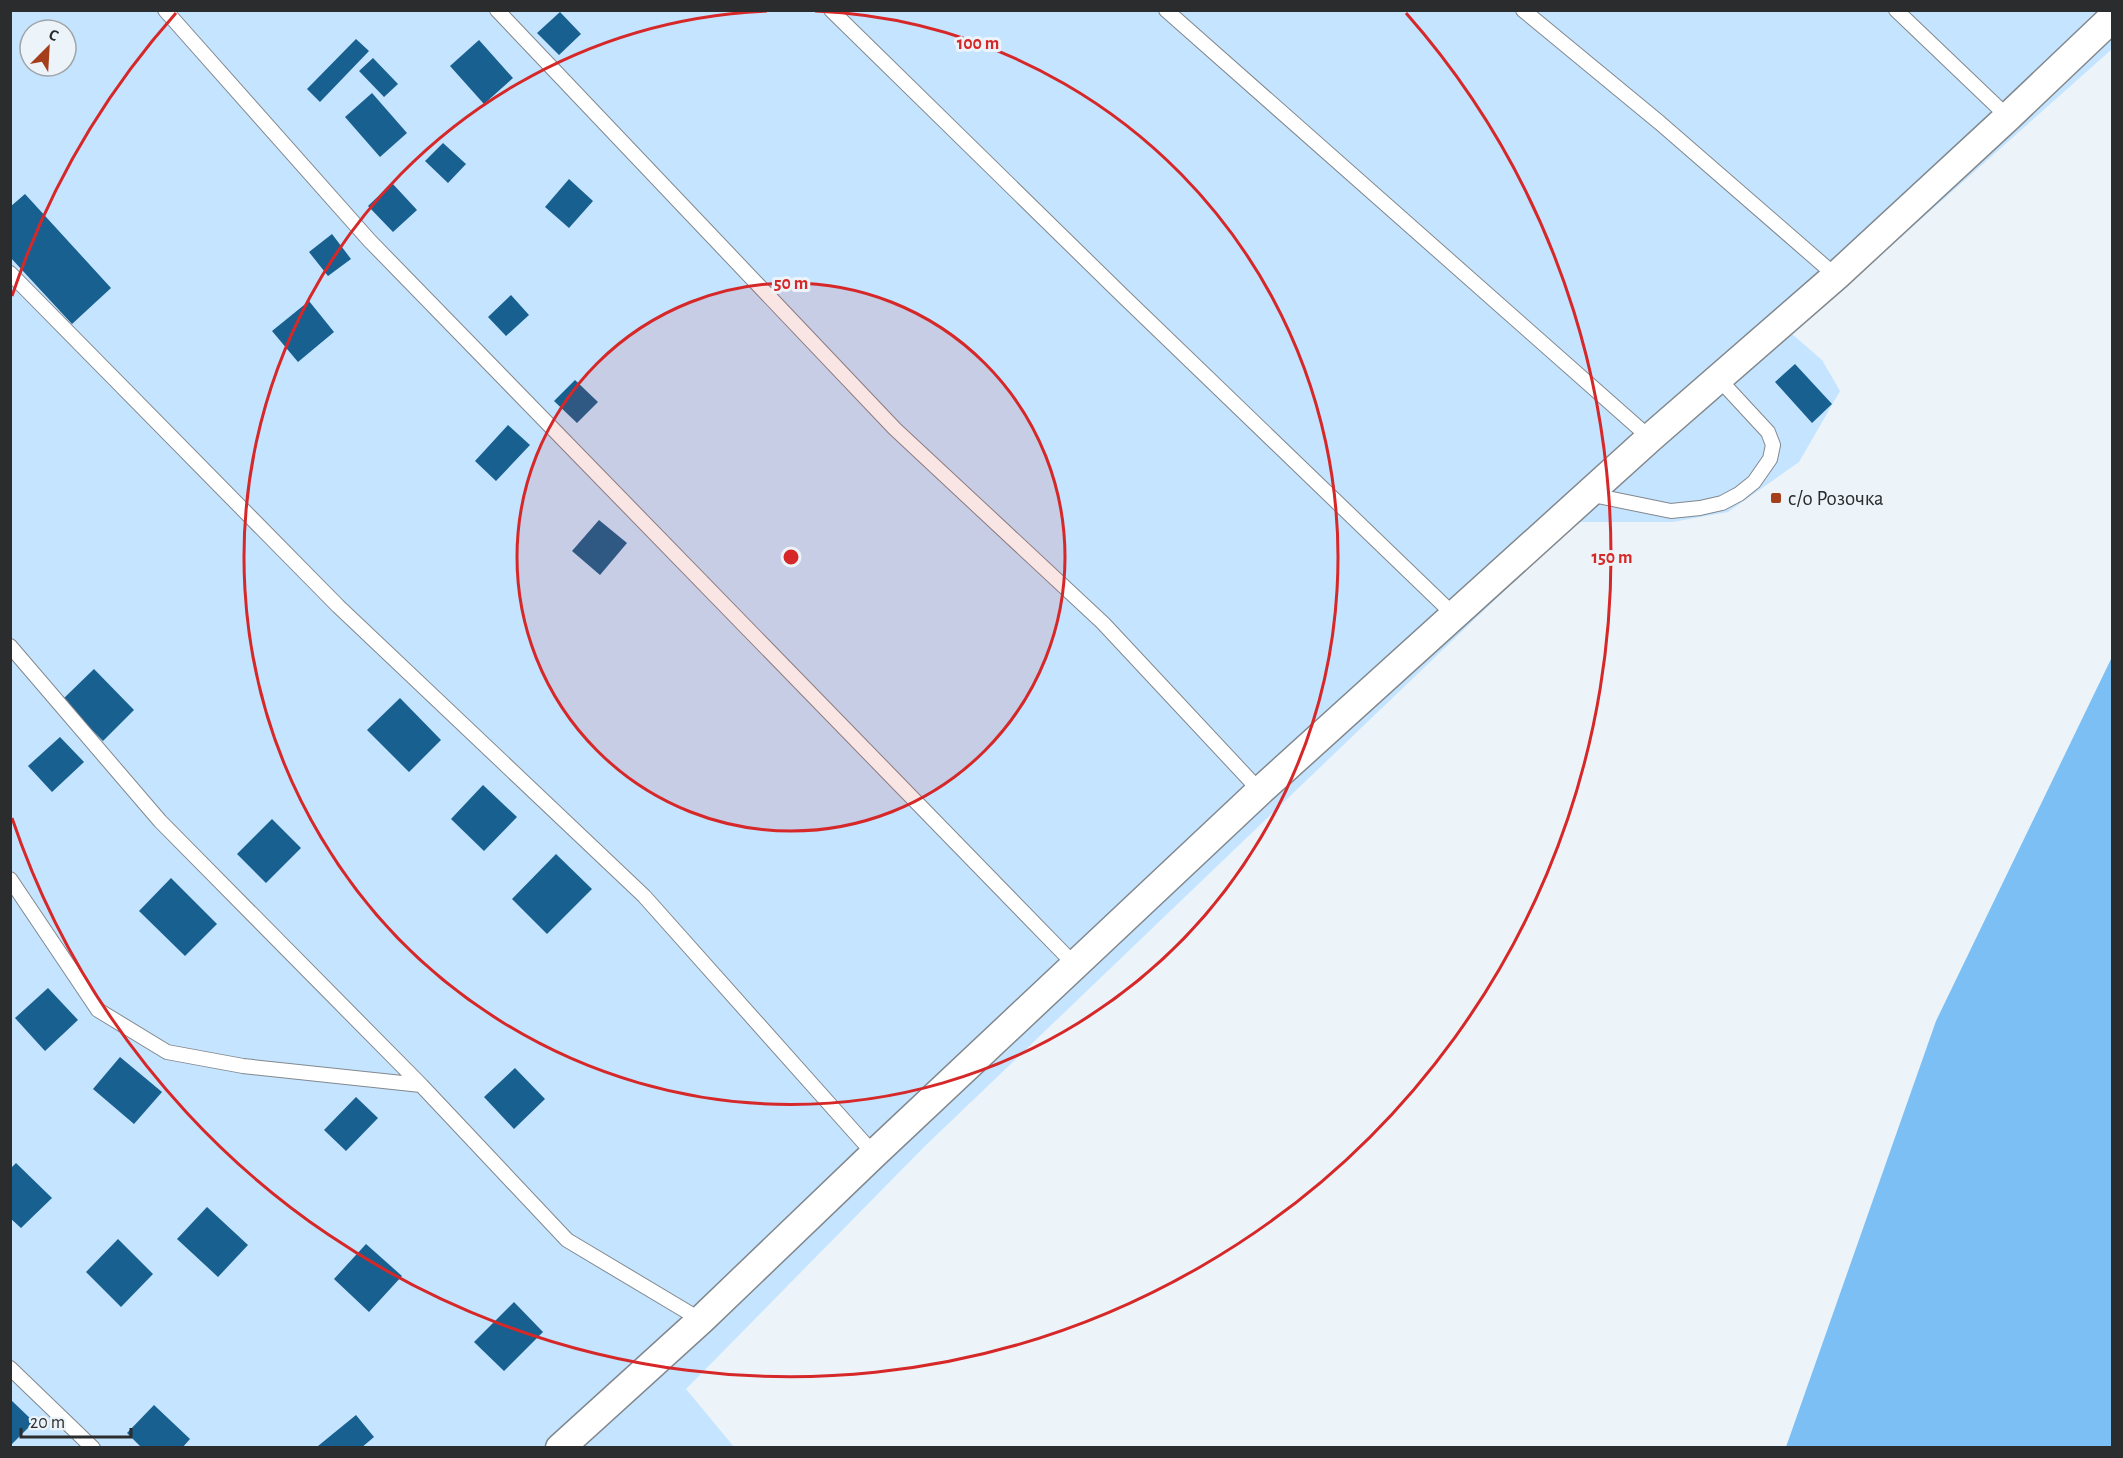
<svg xmlns="http://www.w3.org/2000/svg" width="2123" height="1458" font-family="'Alegreya Sans',sans-serif">
  <style>
    .green { fill: #c4e4ff; fill-rule: evenodd }
    .water { fill: #7cbff4 }
    .building { fill: #18608f }
    .lines { fill: none; stroke-linecap: round; stroke-linejoin: round }
    .service-casing { stroke: #82888d; stroke-width: 16 }
    .minor-casing { stroke: #82888d; stroke-width: 31 }
    .service { stroke: #fff; stroke-width: 14 }
    .minor { stroke: #fff; stroke-width: 28 }
    .ring { fill: none; stroke: #d62828; stroke-width: 3 }
    .poi-dot { fill: #a53e1a; stroke: #edf4f9; stroke-width: 2 }
    .labels { text-anchor: middle; stroke-width: 6; stroke-linejoin: round; paint-order: stroke }
    .poi-label { font-size: 21px; fill: #2a2c2e; stroke: #edf4f9; text-anchor: start }
    .centre { fill: #d62828; stroke: #edf4f9; stroke-width: 3 }
    .ring-label { font-size: 18px; text-anchor: middle; font-weight: bold; fill: #d62828; stroke: #edf4f9; stroke-width: 6; stroke-linejoin: round; paint-order: stroke }
  </style>
  <rect width="100%" height="100%" fill="#edf4f9"/>
  <path class="green" d="M2112,10V49L1792,334L1822,360L1840,391L1799,462L1728,512L1673,522H1576L924,1147L686,1389L734,1447L11,1448L10,11ZM30,30H66V66H30Z"/>
  <path class="water" d="M2112,657V1447H1786L1936,1021Z"/>
  <path class="building" d="M560,12L581,34L559,55L537,33Z
    M356,39L369,51L320,102L307,89Z
    M479,40L513,78L484,104L450,66Z
    M373,58L398,84L384,97L359,71Z
    M372,93L407,133L380,157L345,117Z
    M443,143L466,164L448,183L425,161Z
    M569,179L593,201L569,228L545,207Z
    M392,183L417,210L393,232L368,206Z
    M25,194L111,288L72,324L10,257V207Z
    M332,234L351,259L328,276L309,252Z
    M511,295L529,315L506,336L488,317Z
    M309,301L334,332L298,362L272,331Z
    M1795,364L1832,404L1812,423L1775,382Z
    M575,380L598,402L577,423L554,401Z
    M508,425L530,445L496,481L475,461Z
    M599,520L627,543L600,575L572,551Z
    M94,669L134,710L103,741L62,700Z
    M400,698L441,740L409,772L367,730Z
    M60,737L84,762L52,792L28,766Z
    M483,785L517,817L484,851L451,819Z
    M272,819L301,848L266,883L237,854Z
    M556,854L592,889L547,934L512,899Z
    M171,878L217,924L185,956L139,911Z
    M48,988L78,1020L45,1051L15,1018Z
    M120,1057L162,1092L134,1124L93,1089Z
    M515,1068L545,1099L514,1129L484,1097Z
    M356,1097L378,1118L346,1151L324,1130Z
    M16,1163L52,1198L21,1228L10,1218V1169Z
    M207,1207L248,1245L218,1277L177,1239Z
    M118,1239L153,1274L121,1307L86,1272Z
    M366,1244L402,1276L369,1312L334,1279Z
    M514,1302L543,1332L504,1371L474,1342Z
    M10,1399L34,1422L10,1446Z
    M154,1405L190,1439L182,1448H142L127,1433Z
    M356,1415L374,1437L361,1448H319L318,1446Z"/>
  <g class="lines">
    <defs>
      <path id="service" d="M165,10L369,240L1075,965
        M497,10L895,429L1103,623L1260,791
        M831,10L1122,295L1454,615
        M1166,10L1650,438
        M1523,10L1660,123L1836,276
        M1896,10L2008,117
        M10,273L338,606L644,896L874,1154
        M1588,494L1671,511L1700,508L1722,503L1739,494L1754,482L1770,459L1773,445L1768,432L1718,378
        M10,646L160,821L421,1085L567,1240L701,1320
        M10,879L98,1010L167,1052L243,1066L421,1085
        M10,1368L93,1448"/>
      <path id="minor" d="M560,1448L701,1320L874,1154L1260,791L1650,438L1836,276L2008,117L2112,18"/>
    </defs>
    <use href="#service" class="service-casing"/>
    <use href="#minor" class="minor-casing"/>
    <use href="#service" class="service"/>
    <use href="#minor" class="minor"/>
  </g>
  <circle cx="791" cy="557" r="274" fill="#d62828" fill-opacity=".12"/>
  <g class="ring">
    <circle cx="791" cy="557" r="274"/>
    <path d="M815 11A547 547 0 1 1 767 11"/>
    <path d="M12 296A821 821 0 0 1 176 13M1406 13A821 821 0 1 1 12 818"/>
  </g>
  <rect class="poi-dot" x="1770" y="492" width="12" height="12" rx="3"/>
  <g class="labels">
    <g class="poi-label">
      <text x="1788" y="505">с/о Розочка</text>
    </g>
  </g>
  <circle cx="791" cy="557" r="9" class="centre"/>
  <g class="ring-label">
    <text x="978" y="49">100 m</text>
    <text x="791" y="289">50 m</text>
    <text x="1612" y="563">150 m</text>
  </g>
  <rect width="2123" height="1458" fill="none" stroke="#2a2c2e" stroke-width="24"/>
  <g transform="translate(48 48) rotate(24)"><circle r="28" fill="#edf4f9" stroke="#9fa4a8" stroke-width="1.5"/>
  <path d="M0-4.5L10 22L0 15L-10 22Z" fill="#a53e1a"/>
  <text y="-9" font-size="16" font-weight="bold" text-anchor="middle" fill="#2a2c2e">С</text>
  </g>
  <path d="M21 1428v9h110v-9" fill="none" stroke="#2a2c2e" stroke-width="3"/>
  <text x="30" y="1428" font-size="18" fill="#2a2c2e" stroke="#edf4f9" stroke-width="4.5" paint-order="stroke">20 m</text>
</svg>
